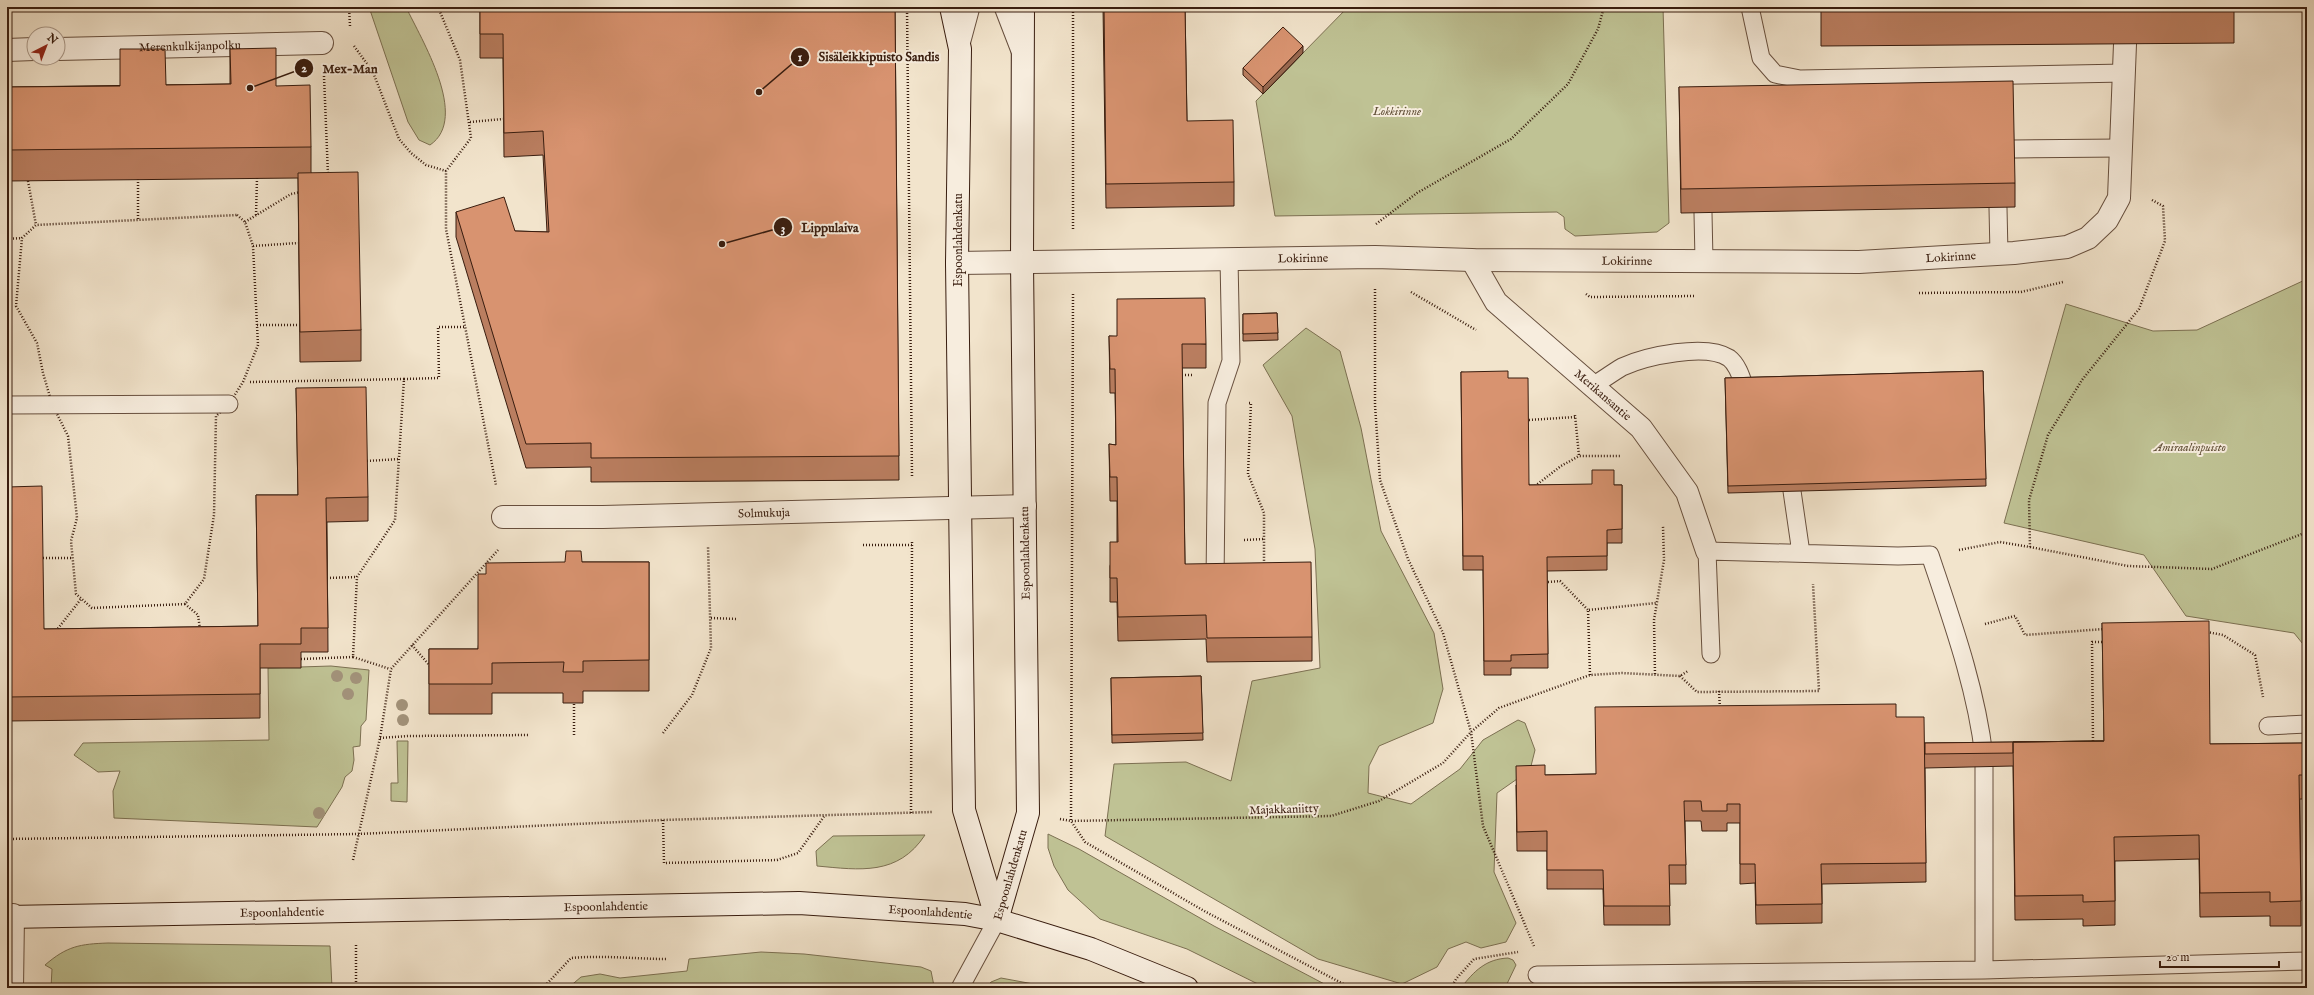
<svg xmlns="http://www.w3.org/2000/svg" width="2314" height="995" font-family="'IM FELL English',serif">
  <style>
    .green { fill: #bfc294; stroke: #7c7052 }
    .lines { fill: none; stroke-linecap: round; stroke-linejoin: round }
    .lane-casing { stroke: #674f3e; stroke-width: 19 }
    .street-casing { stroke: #674f3e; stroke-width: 24 }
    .secondary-casing { stroke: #391d0f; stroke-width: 24 }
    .path { stroke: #391d0f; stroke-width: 2.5; stroke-dasharray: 1 2; stroke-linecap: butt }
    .lane { stroke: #f7edde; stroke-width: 17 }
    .street { stroke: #f7edde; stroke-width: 22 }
    .secondary { stroke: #f7edde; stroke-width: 22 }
    .tree { fill: #a2927a }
    .wall { fill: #ba7e60; stroke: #391d0f }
    .shaded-wall { fill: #97674e; stroke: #391d0f }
    .building { fill: #d89370; stroke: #391d0f }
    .labels { text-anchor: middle; stroke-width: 4; stroke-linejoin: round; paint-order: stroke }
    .street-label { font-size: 12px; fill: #391d0f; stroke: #f7edde }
    .park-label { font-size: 12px; font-style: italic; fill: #614f37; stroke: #f7edde }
    .leader { fill: none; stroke: #391d0f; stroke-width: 1.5 }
    .callout-dot { fill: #391d0f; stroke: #f7edde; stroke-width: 1.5 }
    .mark-label { font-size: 12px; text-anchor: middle; font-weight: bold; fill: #fff }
    .callout-label { font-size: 13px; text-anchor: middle; font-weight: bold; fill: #391d0f; stroke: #f7edde; stroke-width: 4; stroke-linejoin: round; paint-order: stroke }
  </style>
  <rect width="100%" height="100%" fill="#f2e4cc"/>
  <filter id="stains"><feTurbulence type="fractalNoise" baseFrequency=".005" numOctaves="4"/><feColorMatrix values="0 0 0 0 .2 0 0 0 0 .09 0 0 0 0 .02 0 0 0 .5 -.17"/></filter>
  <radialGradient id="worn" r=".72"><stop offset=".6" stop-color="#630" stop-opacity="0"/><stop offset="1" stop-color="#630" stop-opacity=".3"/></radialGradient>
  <path class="green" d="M369,7H406C421,39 470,118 430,145L419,140L408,122Z
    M1348,7H1663L1669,223L1657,232L1575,236L1565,229L1564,217L1557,212L1275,216L1256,101Z
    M2307,279V649L2294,633L2186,616L2144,555L2004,523L2066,304L2153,331L2197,330Z
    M1306,328L1340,351L1361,428L1381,531L1434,633L1443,689L1433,723L1379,746L1369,766L1368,793L1411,804L1460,769L1483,740L1518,720L1525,723L1535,750L1530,770L1497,793L1494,872L1516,923L1506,942L1481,948L1466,942L1448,949L1437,967L1402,984L1318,959L1105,836L1114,764L1186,762L1231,781L1252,681L1320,668L1315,549L1292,416L1263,365Z
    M331,666L369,670L366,720L361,726L360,746L353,747L354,760L352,771L345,777L342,787L317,827L114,818L113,791L120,771L98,772L74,755L83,743L269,740L268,668Z
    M397,741H408L407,802L391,801V783H398Z
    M1048,834L1079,849L1214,926L1332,988H1266L1187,949L1100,919L1068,890L1054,866L1048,848Z
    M925,835C898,876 860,870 817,866L816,851L833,836Z
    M108,943L330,946L332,988H51L52,969L45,965C67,946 80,944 108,943Z
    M761,952L804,954L921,967L931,971L934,986L891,988H568L581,977L600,974L620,978L687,971L689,959Z
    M1508,958L1513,960L1516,965L1505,988H1461C1474,971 1486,959 1508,958Z
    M1001,978L1055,988H1056H986L991,982Z"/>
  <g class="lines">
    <defs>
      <path id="lane" d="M1003,7L1020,51
        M1750,7L1761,58L1775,74L1800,79L2125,73
        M960,48L971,7
        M2014,149L2122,148
        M1998,208L1999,254
        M1703,213L1704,260
        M1591,387C1601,381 1612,373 1622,367C1646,356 1706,343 1729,358C1737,364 1741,376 1744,385
        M7,405L229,404
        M1792,491L1801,553
        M1215,582L1217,403L1231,361L1229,259
        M1711,654L1707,551L1898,556L1930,555C1952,621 1976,687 1984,756
        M2268,726L2307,724
        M1984,970V767
        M1537,975L1984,970L2307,961
        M960,988L997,920"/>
      <g id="street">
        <path id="s1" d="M58,49L322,43"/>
        <path d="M7,50L34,49"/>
        <path id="s2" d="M1472,260L1496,302L1641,428L1687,492L1707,551"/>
        <path id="s3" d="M957,263L1375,257L1472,260L1859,262L2014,253L2067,247L2088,238L2107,220L2119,198L2125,44"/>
        <path id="s4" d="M503,517H603L1025,506"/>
        <path d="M12,988L13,915"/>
      </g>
      <g id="secondary">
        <path d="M951,7L960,49L957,263L964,810L997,920"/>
        <path id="s5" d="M7,917L799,903L965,914L997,920L1091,949L1187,988"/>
        <path id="s6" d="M997,920L1028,813L1022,262L1023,7"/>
      </g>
    </defs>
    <use href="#lane" class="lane-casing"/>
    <use href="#street" class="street-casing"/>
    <use href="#secondary" class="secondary-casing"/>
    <path class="path" d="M349,7L350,26
      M438,7L460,60L471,138L446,171V229L496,485
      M907,7L912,476
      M354,46L373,72L399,139L411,153L426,165L446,171
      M324,76L328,175
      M470,122L503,119
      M138,179V220
      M28,181L36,225
      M237,215L245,222L253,246L258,345L243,382L229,404L216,416L214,515L204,579L185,604L92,608L76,594L71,541L77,518L68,436L52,404L43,373L37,343L16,306L22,238L36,225Z
      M256,215L257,178
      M245,222L291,194L301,192
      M1376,224L1417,193L1511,139L1568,84L1598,29L1604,7
      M1073,229V7
      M7,239L22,238
      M253,246L298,243
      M1375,289V405L1380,480L1408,559L1443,633L1471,732L1483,826L1534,946
      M1411,292L1476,330
      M1919,293L2021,292L2063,282
      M1073,294L1071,821L1085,842L1206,912L1351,988
      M1586,294L1590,297L1696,296
      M257,325H300
      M1182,375H1194
      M404,379L439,378L438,327H465
      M250,382L404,379L395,520L357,577L353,657L390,669
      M1249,403H1251L1248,474L1264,513V565
      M1575,415L1579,456H1620
      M1529,420L1575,417
      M367,461L399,459
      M1535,486L1561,466L1579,456
      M1244,540L1264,539
      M863,545H912
      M2030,547L2128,566L2212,569L2307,532
      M1959,550L2000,542L2030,547L2029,500L2048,435L2082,380L2139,309L2165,241L2163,206L2152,200
      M43,558H73
      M327,578L357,577
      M1548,582L1560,581L1588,610
      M185,604L198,615L200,629
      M711,618L737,619
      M1985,624L2015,616L2025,635L2104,629
      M56,631L81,599
      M2207,632L2223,635L2255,655L2263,697
      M412,645L430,666
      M301,659L353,657
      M1655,674L1654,620L1664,560L1663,526
      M1590,675L1588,610L1656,603
      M1680,676L1697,692L1819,691L1813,584
      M1719,691L1720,709
      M663,733L692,695L711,648L708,546
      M574,735V702
      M380,738L408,736L528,735
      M2093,744L2092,642H2105
      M911,813L912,541
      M1060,819L1071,821L1331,816L1379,801L1443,763L1471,732L1499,708L1590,675L1622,673L1680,676L1688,671
      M663,820L664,863L777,860L798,853L825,815
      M7,839L358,834L663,820L932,812
      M353,860L380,738L391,669L498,550
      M356,945V988
      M543,988L571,958C603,955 635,959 667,959
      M1451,988L1456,979L1474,959L1518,952"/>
    <use href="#lane" class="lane"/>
    <use href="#street" class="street"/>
    <use href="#secondary" class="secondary"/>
  </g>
  <g class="tree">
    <circle cx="337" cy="676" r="6"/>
    <circle cx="356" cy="678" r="6"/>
    <circle cx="348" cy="694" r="6"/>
    <circle cx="402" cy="705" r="6"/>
    <circle cx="403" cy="720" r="6"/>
    <circle cx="319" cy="813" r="6"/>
  </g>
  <path class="wall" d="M480,7H895L899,480L591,482V467L526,468L456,237V212L515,231L547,232L543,155L504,157L503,58H480Z
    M1103,7H1185L1187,121L1234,182V206L1106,208Z
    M1821,7H2234V43L1821,46Z
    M230,49L276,86L311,147V172L361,330V361L300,362L298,178L7,181V87L230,84Z
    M1303,53L1263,94L1243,75V68Z
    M1679,87L2015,183V207L1681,213Z
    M1277,313L1278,340L1243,341V314Z
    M1109,336L1206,344V368H1182L1185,564L1312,637V661L1207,662L1206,639L1118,641L1117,602H1110V566L1117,542V501H1110L1109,444L1116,445L1115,393H1110Z
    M1983,371L1986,486L1728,493L1725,378Z
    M1461,372L1508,378L1529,485H1622V543H1607V570L1547,571L1548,668H1511V675H1484L1483,570H1463Z
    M296,388L368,497V521L327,522L328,652H301V668H260V718L7,721V487L44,629L258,626L256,495H298Z
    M582,562H649V691H583V703H563V693H492V714H429V649H478L486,574Z
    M2102,623L2210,744L2307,743V799H2300L2301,926H2270V916L2200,917L2199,859L2115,861V925L2083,926V919L2015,920L2013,766L1925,768L1926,882L1822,884V923L1756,924L1755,883L1740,884V823H1727V831H1702L1701,821H1685L1686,884H1669L1670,925H1604L1603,889H1547V851H1517L1516,785L1545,775L1596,774L1896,717L1925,743L2104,741Z
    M1201,676L1203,740L1112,743L1111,678Z"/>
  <path class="shaded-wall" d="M1303,46V53L1263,94V87Z"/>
  <path class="building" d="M480,7H895L899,456L591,458V443L526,444L456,212L504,197L515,231L549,232L543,131L504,133L503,34H480Z
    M1104,7H1185L1187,121L1233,120L1234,182L1106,184Z
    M1821,7H2234V8L1821,11Z
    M1283,27L1303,46L1263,87L1243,68Z
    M276,48V86L310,85L311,147L7,150V87L120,86V49H165L166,85L231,84L230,49Z
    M2013,81L2015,183L1681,189L1679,87Z
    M358,172L361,330L300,332L298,173Z
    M1205,298L1206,344H1182L1185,564L1311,562L1312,637L1207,638L1206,615L1118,617L1117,578H1110V542H1118L1117,477H1110L1109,444L1116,445L1115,369H1110L1109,336H1117V299Z
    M1277,313L1278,333L1243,334V314Z
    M1508,371V378H1528L1529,485L1592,484V470H1614V485H1622V529L1607,530V556L1547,557L1548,654L1511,655V661H1484L1483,556H1463L1461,372Z
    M1983,371L1986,479L1728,486L1725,378Z
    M366,387L368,497L326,498L328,628H301V644H260V694L7,697V487L42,486L44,629L258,626L256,495H298L296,388Z
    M566,551H581L582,562H649V660L583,661V672H563L564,662L492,663V684H429V649H478V574H486V563L565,562Z
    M2209,621L2210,744L2307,743V775H2299L2301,901L2270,902V892L2200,893L2199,835L2114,837L2115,901L2083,902V895L2015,896L2013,742L2104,741L2102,623Z
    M1201,676L1203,733L1112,735L1111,678Z
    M1896,704V717H1924L1926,863L1821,864L1822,904L1756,905L1755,864H1740V804H1727V811H1702L1701,801H1684L1686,865H1669L1670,906H1604L1603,870H1547V831L1517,832L1516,766L1545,765V775L1596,774L1595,707Z
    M2104,741L2013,742V753L1925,754V743Z"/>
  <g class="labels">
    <g class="street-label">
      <text dy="4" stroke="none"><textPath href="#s1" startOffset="132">Merenkulkijanpolku</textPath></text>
      <text transform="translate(958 240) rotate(-90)" y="4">Espoonlahdenkatu</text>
      <text dy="4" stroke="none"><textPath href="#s3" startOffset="994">Lokirinne</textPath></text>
      <text dy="4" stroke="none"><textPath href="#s3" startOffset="346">Lokirinne</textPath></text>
      <text dy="4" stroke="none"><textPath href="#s3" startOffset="670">Lokirinne</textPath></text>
      <text dy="4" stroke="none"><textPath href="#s2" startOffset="190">Merikansantie</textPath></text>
      <text dy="4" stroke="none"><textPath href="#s4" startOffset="261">Solmukuja</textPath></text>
      <text transform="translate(1025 553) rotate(-91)" y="4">Espoonlahdenkatu</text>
      <text transform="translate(1284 809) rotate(-2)" y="4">Majakkaniitty</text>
      <text dy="4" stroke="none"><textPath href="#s6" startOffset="47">Espoonlahdenkatu</textPath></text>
      <text dy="4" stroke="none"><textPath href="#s5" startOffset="599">Espoonlahdentie</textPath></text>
      <text dy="4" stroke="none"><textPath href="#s5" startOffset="275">Espoonlahdentie</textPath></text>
      <text dy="4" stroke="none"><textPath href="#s5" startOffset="924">Espoonlahdentie</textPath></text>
    </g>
    <g class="park-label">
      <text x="1397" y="115">Lokkirinne</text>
      <text x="2190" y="451">Amiraalinpuisto</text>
    </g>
  </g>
  <path class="leader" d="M759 92L800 57M250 88L304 68M722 244L783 227"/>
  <g class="callout-dot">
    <circle cx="759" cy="92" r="4"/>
    <circle cx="250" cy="88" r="4"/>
    <circle cx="722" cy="244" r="4"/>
    <circle cx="800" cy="57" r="10"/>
    <circle cx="304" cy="68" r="10"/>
    <circle cx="783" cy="227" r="10"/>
  </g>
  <g class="mark-label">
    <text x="800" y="61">1</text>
    <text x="304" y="72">2</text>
    <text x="783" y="232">3</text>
  </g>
  <g class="callout-label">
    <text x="879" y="61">Sisäleikkipuisto Sandis</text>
    <text x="350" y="73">Mex-Man</text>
    <text x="830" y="232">Lippulaiva</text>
  </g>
  <rect width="2314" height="995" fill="none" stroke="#f2e4cc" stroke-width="24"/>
  <rect x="8" y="8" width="2298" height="979" fill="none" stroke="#391d0f" stroke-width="2"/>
  <rect x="12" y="12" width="2290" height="971" fill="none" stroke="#391d0f"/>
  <g transform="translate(46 46) rotate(42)"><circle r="19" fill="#f7edde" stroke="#ab9a8b"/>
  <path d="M0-3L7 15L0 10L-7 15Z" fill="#8f2418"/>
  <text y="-6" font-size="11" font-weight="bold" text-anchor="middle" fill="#391d0f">N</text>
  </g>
  <path d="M2160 961v6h119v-6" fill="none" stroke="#391d0f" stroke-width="2"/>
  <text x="2166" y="961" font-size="12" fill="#391d0f" stroke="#f7edde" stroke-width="3" paint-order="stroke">20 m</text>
  <rect width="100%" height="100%" filter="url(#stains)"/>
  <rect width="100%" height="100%" fill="url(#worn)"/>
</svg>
